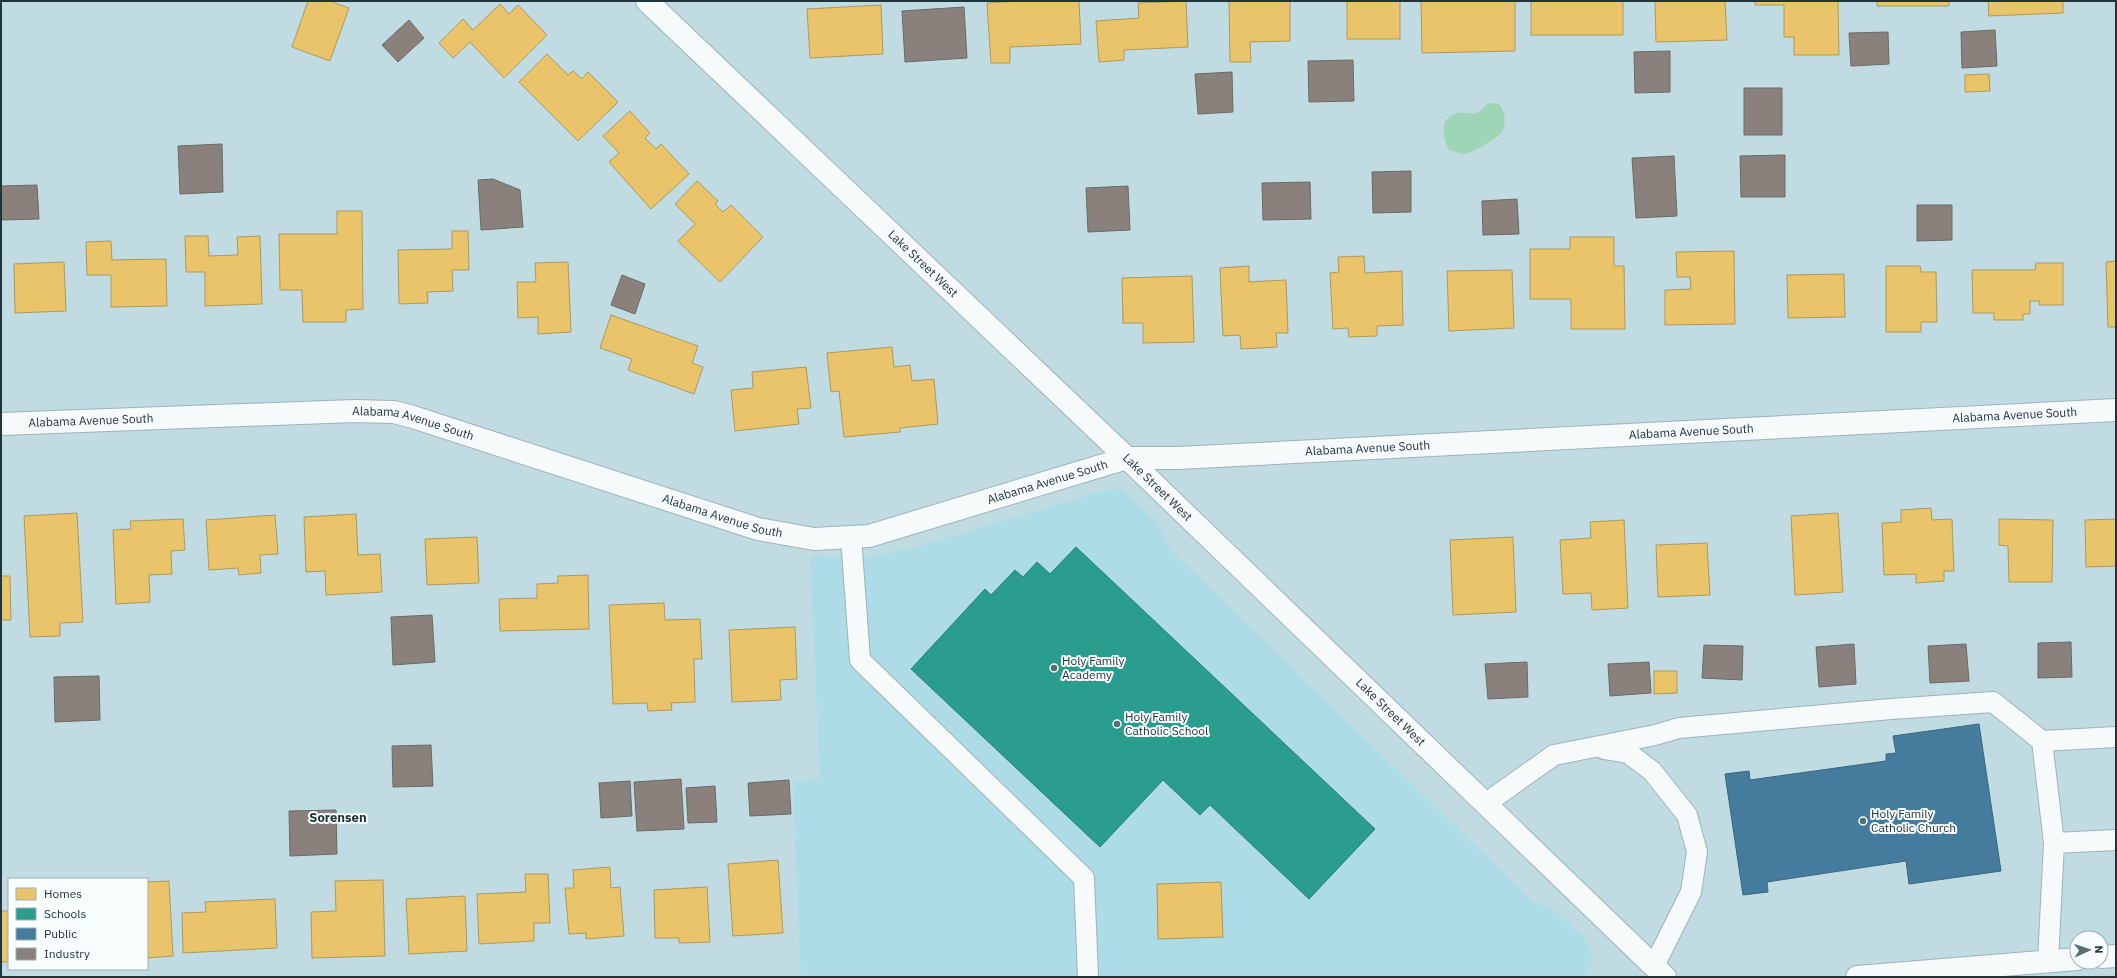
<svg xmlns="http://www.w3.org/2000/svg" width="2117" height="978" font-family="'IBM Plex Sans',sans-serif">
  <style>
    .built { fill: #addbe6 }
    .water { fill: #9fd5b7 }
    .homes { fill: #e9c46a; stroke: #ad995c }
    .schools { fill: #2a9d8f; stroke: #277e76 }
    .public { fill: #457b9d; stroke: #3a667f }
    .industry { fill: #8a817c; stroke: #6a6a68 }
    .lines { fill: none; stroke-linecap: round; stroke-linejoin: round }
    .lane-casing { stroke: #9db3b8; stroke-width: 22 }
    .street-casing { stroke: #9db3b8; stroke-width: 24 }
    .secondary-casing { stroke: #9db3b8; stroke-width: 24 }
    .lane { stroke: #f6fafb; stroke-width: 20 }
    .street { stroke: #f6fafb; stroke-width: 22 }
    .secondary { stroke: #f6fafb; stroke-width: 22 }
    .poi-dot { fill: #586f75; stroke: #f8fdfe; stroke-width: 1.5 }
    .labels { text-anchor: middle; stroke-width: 4; stroke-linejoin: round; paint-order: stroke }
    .street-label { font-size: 12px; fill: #20353a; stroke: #f8fdfe }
    .poi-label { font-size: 12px; fill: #20353a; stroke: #f8fdfe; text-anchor: start }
    .neighbourhood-label { font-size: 13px; font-weight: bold; fill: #20353a; stroke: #f8fdfe }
  </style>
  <rect width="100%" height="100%" fill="#c0dce2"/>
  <path class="built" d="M1114,489L1122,490L1127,494L1158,523L1170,549L1534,903L1552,908L1582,936L1590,947L1592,959L1590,968L1584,977H801L793,781L820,778L810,555L849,557L881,555L916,547L1102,491Z"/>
  <path class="water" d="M1491,103L1499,104C1505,111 1507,123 1502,132C1498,139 1472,153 1464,154C1460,154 1454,151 1449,150C1443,138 1438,118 1457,113C1464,111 1472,116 1479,112C1484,109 1484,104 1491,103Z"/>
  <path class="homes" d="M308,1H330L349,8L330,61L292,47Z
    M1021,1H1079L1081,44L1010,47V63H991L987,3Z
    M1186,1L1188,47L1124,50V60L1099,62L1096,21L1139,18L1138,3Z
    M1229,1H1290V41L1250,42L1251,62H1230Z
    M1347,1H1400V39H1347Z
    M1421,1H1515V51L1422,53Z
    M1531,1H1623V35H1531Z
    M1655,1H1725L1727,40L1656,42Z
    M1755,1H1838L1839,55H1794V37H1784V5H1755Z
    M1877,1H1949V6H1877Z
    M1988,1H2063V13L1989,16Z
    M500,4L509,14L518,5L547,35L504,78L470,42L453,58L439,43L463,19L473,30Z
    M881,5L883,54L810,58L807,9Z
    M547,54L568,75L573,71L582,79L588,72L618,102L578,141L519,82Z
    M1989,74L1990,91L1965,92V75Z
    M630,111L650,133L645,138L656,149L661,144L689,174L651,209L609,162L619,153L603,136Z
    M697,181L718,201L715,204L723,212L731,205L763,237L720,282L678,241L695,224L675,204Z
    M337,211H362L363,309L346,310V322H303L302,290H280L279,234H337Z
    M452,231H468L469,270H452L453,291L427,292L428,303L399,304L398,250L452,249Z
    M185,236H208L209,256L238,255L237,237L260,236L262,304L205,306V272H186Z
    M1570,237H1614V266H1624L1625,329H1571V299H1530V249H1570Z
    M111,241L112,260L166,259L167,306L111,307V275H87L86,242Z
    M1734,251L1735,324L1665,325V290L1691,289L1690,277H1677L1676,252Z
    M1364,256L1365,273L1402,271L1403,325L1377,326V336L1349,337L1348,328L1333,329L1330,273L1339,272L1338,257Z
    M2116,261V327H2108L2106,262Z
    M64,262L66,311L15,313L14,264Z
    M568,262L571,332L538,334V317L518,318L517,282H536L535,263Z
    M2036,263H2063V305H2039L2040,301H2030V314H2023V320H1994V313H1973L1972,270H2035Z
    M1249,266V282L1286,280L1288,333H1276L1277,347L1241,349L1240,335L1223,336L1220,268Z
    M1886,266H1920L1921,272H1936L1937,322H1921V332H1886Z
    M1512,270L1514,328L1449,331L1447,271Z
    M1844,274L1845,317L1788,318L1787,275Z
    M1192,276L1194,342L1143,343V323H1123L1122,278Z
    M611,315L698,346L692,363L703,367L694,394L628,370L632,359L600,348Z
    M892,347L894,367L910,365L912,381L934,379L938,424L900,428V432L844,437L839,391L831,392L827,353Z
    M806,367L811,408L797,409L799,424L735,431L731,390L753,388L752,372Z
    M1931,508L1932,520L1952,519L1954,571H1944V581L1916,583V574L1884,575L1882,523L1901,522V510Z
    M77,513L83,622L60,623V636L30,637L24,516Z
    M1838,513L1843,592L1795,595L1791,516Z
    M356,514L358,555L380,554L382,592L326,595L325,571L306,572L304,517Z
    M275,515L278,554L260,555L261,573L239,575L238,568L209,570L206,520Z
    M183,519L185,550L171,551L172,574L149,575L150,602L116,604L113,530L131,529L130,521Z
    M1999,519L2053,520L2052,582H2009L2008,546L1999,545Z
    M2116,519V566L2086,567L2085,520Z
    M1624,520L1628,608L1592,610L1591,593L1563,594L1560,540L1591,538L1590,522Z
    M477,537L479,583L427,585L425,539Z
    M1513,537L1516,612L1453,615L1450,540Z
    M1707,543L1710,595L1658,597L1656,545Z
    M588,575L589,629L500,631L499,599L537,598V584L558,583V576Z
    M1,576H10L11,620H1Z
    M664,603L665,620L700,619L702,659H694L695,702L671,703L672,710L648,711L647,703L613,704L609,605Z
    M795,627L797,679L780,680L781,700L732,702L729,630Z
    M1654,671H1677V693L1654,694Z
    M778,860L783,933L733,936L728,864Z
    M610,867L611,888L620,887L624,936L586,939V933L569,934L565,888H574L573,870Z
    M525,874H548L550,923H534V941L479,944L477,894L526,892Z
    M383,880L385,956L312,958L311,912L336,911L335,881Z
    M169,881L173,956L147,958V882Z
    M1221,882L1223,937L1158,939L1157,884Z
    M707,887L710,942L679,943V938H655L654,890Z
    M465,896L467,951L409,954L406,899Z
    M275,899L277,948L183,953L182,913L206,912L205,902Z
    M1,911H9V962H1Z"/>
  <path class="schools" d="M1076,547L1375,829L1309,899L1210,805L1200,815L1163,780L1100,847L911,669L985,589L991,595L1015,570L1023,577L1037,562L1050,574Z"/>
  <path class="public" d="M1979,724L2001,871L1909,884L1906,861L1767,882L1768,892L1743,895L1725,774L1749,771L1750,780L1886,761V754L1896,753L1893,736Z"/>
  <path class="industry" d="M964,7L967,58L905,62L902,11Z
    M409,20L424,38L398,62L382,45Z
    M1995,30L1997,66L1962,68L1961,32Z
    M1888,32L1889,64L1851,66L1849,33Z
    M1670,51V92L1635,93L1634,52Z
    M1353,60L1354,101L1309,102L1308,61Z
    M1232,72L1233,112L1198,114L1195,74Z
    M1744,88H1782V135H1744Z
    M222,144L223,192L180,194L178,146Z
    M1785,155V197H1741L1740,156Z
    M1674,156L1677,216L1636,218L1632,158Z
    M1411,171V212L1373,213L1372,172Z
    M493,179L520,190L523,227L481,230L478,180Z
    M1310,182L1311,219L1263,220L1262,183Z
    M37,185L39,219L1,220V186Z
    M1128,186L1130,230L1088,232L1086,188Z
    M1517,199L1519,234L1483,235L1482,201Z
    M1917,205H1952V240L1917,241Z
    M622,275L645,284L635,314L611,305Z
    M432,615L435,662L393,665L391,617Z
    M2071,642L2072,677L2038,678V643Z
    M1854,644L1856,684L1819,687L1816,647Z
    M1966,644L1969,681L1930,683L1928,646Z
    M1704,645L1743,646L1742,680L1702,678Z
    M1527,662L1528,697L1488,699L1485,664Z
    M1649,662L1651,693L1610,696L1608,664Z
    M99,676L100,720L55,722L54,677Z
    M431,745L433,786L393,787L392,746Z
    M681,779L684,829L637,831L634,782Z
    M789,780L791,814L750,816L748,783Z
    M630,781L632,816L601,818L599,783Z
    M715,786L717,822L688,823L686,788Z
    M336,810L337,854L290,856L289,811Z"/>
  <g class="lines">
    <defs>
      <path id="lane" d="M851,537L860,660L1084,878L1088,977
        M2042,741L2054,843L2048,961
        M1604,749L1628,753L1652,771L1687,815L1697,852L1691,892L1654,966
        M1485,804L1554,755L1655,735L1679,728L1891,709L1993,702L2042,741L2116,737
        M2054,843L2116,840"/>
      <g id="street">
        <path id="s1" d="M1,424L354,411L394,412L413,417L758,529L814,539L869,536L1127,458H1178L2116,410"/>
        <path d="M2101,957L2116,956"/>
        <path d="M1857,977L2077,959"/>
      </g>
      <g id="secondary">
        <path id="s2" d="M647,1L1127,458L1665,977"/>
      </g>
    </defs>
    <use href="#lane" class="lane-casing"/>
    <use href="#street" class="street-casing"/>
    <use href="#secondary" class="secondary-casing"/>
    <use href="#lane" class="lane"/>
    <use href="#street" class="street"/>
    <use href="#secondary" class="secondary"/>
  </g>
  <g class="poi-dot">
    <circle cx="1054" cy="668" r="4"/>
    <circle cx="1117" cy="724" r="4"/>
    <circle cx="1863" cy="821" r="4"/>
  </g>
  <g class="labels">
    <g class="street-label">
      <text dy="4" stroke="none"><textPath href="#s2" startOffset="381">Lake Street West</textPath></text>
      <text dy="4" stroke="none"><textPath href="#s1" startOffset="2046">Alabama Avenue South</textPath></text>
      <text dy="4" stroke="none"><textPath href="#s1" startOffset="90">Alabama Avenue South</textPath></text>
      <text dy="4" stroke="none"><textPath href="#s1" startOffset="414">Alabama Avenue South</textPath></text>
      <text dy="4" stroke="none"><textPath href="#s1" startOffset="1722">Alabama Avenue South</textPath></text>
      <text dy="4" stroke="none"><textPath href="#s1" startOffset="1398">Alabama Avenue South</textPath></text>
      <text dy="4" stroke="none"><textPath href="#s1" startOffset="1074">Alabama Avenue South</textPath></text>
      <text dy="4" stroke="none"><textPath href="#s2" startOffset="705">Lake Street West</textPath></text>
      <text dy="4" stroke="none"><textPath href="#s1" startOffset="738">Alabama Avenue South</textPath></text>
      <text dy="4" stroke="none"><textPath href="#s2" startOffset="1029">Lake Street West</textPath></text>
    </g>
    <g class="poi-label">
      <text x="1062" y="665">Holy Family<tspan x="1062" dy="14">Academy</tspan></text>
      <text x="1125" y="721">Holy Family<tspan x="1125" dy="14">Catholic School</tspan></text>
      <text x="1871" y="818">Holy Family<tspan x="1871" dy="14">Catholic Church</tspan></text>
    </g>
    <g class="neighbourhood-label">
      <text x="338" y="822">Sorensen</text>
    </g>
  </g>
  <rect width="2117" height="978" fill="none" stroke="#20353a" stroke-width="4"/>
  <rect x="8" y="878" width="140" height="92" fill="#f8fdfe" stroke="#a2adb0"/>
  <rect x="16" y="888" width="20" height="12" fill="#e9c46a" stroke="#a2adb0"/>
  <text x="44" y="898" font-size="12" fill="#20353a">Homes</text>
  <rect x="16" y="908" width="20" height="12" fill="#2a9d8f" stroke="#a2adb0"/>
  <text x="44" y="918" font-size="12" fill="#20353a">Schools</text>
  <rect x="16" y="928" width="20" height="12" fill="#457b9d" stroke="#a2adb0"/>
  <text x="44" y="938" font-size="12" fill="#20353a">Public</text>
  <rect x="16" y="948" width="20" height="12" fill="#8a817c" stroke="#a2adb0"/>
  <text x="44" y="958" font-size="12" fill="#20353a">Industry</text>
  <g transform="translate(2089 950) rotate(87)"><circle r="19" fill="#f8fdfe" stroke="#a2adb0"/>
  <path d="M0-3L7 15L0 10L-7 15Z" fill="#586f75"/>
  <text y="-6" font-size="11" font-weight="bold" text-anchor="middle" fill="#20353a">N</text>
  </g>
</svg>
